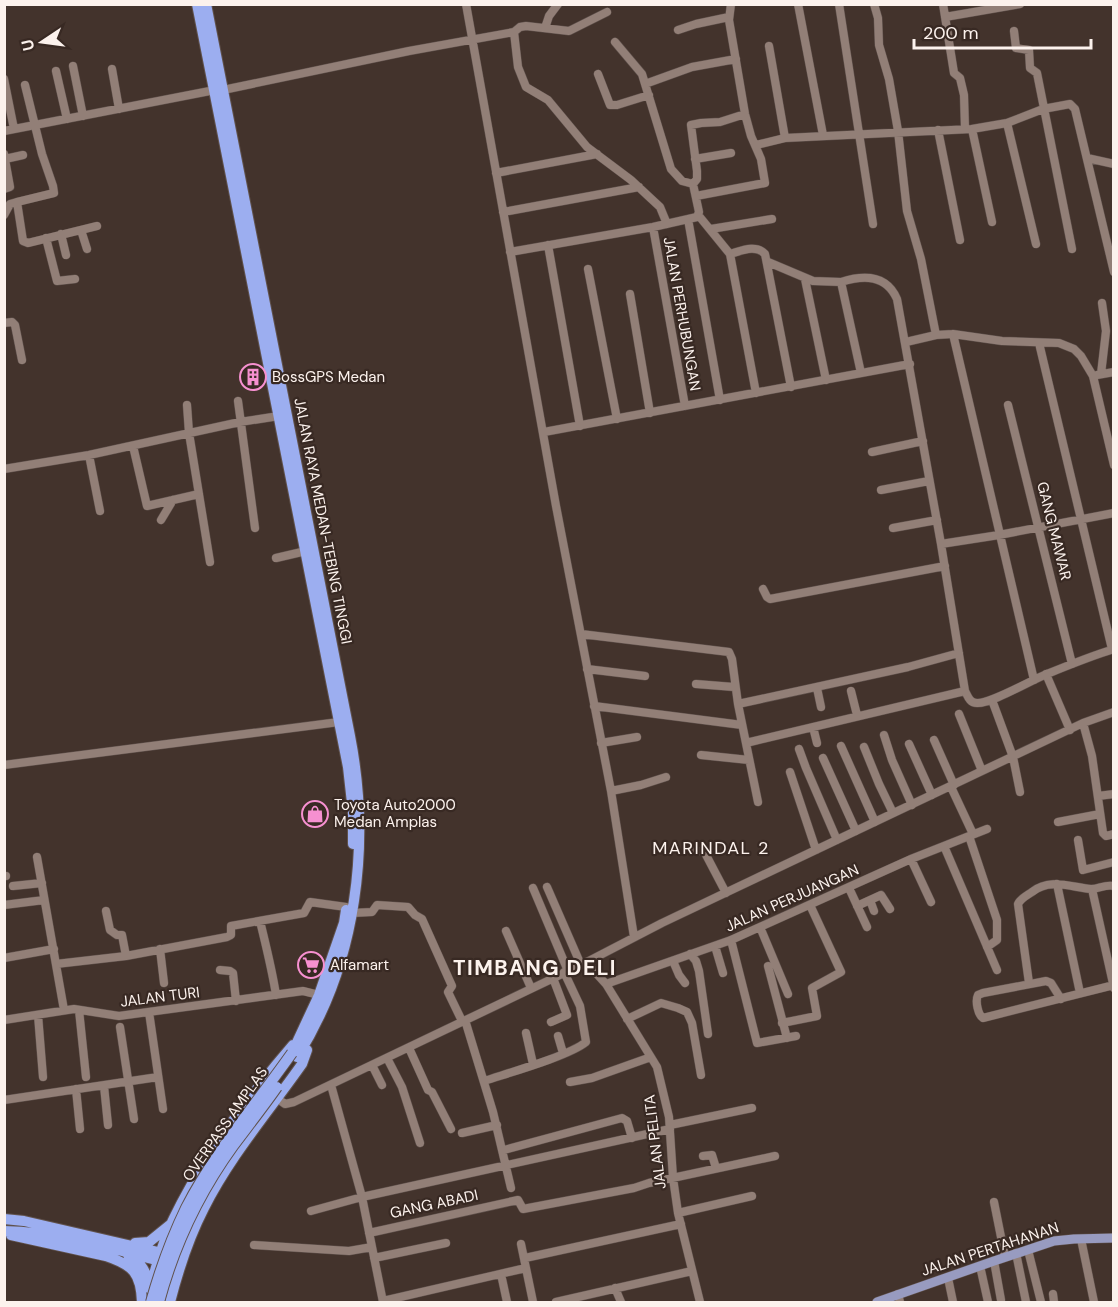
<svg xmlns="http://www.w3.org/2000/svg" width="1118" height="1307" font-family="'DM Sans',sans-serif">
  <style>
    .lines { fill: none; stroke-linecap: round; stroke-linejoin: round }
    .minor-casing { stroke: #60524d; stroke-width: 9 }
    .major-casing { stroke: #60524d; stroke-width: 10 }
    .highway-casing { stroke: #60524d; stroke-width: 12 }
    .minor { stroke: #927f77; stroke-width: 8 }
    .major { stroke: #989bc0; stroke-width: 9 }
    .highway { stroke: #9caef0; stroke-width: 10 }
    .highway-bridge-casing { stroke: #60524d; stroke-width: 12; stroke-linecap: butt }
    .highway-bridge { stroke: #9caef0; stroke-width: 10 }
    .labels { text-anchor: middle; stroke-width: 4.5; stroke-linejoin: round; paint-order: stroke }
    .street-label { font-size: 15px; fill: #fcf2ed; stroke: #382923 }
    .poi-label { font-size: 15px; fill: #fcf2ed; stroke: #382923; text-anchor: start }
    .quarter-label { font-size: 18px; letter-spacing: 1.5px; fill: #fcf2ed; stroke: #382923 }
    .district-label { font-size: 21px; font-weight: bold; letter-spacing: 1.5px; fill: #fcf2ed; stroke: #382923 }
  </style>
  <rect width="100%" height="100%" fill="#43332c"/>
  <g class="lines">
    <defs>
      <path id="minor" d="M466,4L556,506L611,791L634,937
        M798,4L823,135
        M839,4L873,224
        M874,4L878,18L879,45L889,79L898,131L907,211L921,259L936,335
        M943,4L954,73L960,78L964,95L965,129
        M945,17L1020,4
        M545,28L549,16L558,4
        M678,30L696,24L729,17
        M1014,31L1016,48L1029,50L1030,68L1037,73L1072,249
        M514,32L520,27L526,26L569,31L607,12
        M615,42L642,74L671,169L682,181L693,184
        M769,46L785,138
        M73,66L83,116
        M112,69L119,109
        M56,71L67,119
        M598,74L610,105H617L649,95
        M4,79L14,129
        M645,84L692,67L736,59
        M25,85L42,154L53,186L54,193L17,202L23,241L28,243L97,226
        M223,90L409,51L514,32L518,67L526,87L548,100L587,147L631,180L660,207L667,224
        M1007,123L1036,244
        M972,129L992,222
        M938,130L960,240
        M4,131L215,90
        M756,145L785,138L972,129L1007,123L1043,109L1070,104L1075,109L1114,272
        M4,154L10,187L4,189
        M1087,158L1114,164
        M5,159L23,155
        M695,159L731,153
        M496,173L597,154
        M696,196L765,183L761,159L751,136L745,114L729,20L731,4
        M503,212L639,187
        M4,215L10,204L17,202
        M699,216L730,254L756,393
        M688,219L720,400
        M653,227L685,406
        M711,229L772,219
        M81,230L87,249
        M61,234L66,255
        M46,238L57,281L75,279
        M548,245L580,426
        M510,252L653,227L697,217L699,212L693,184L697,179V171L691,125L701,123L720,122L745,114
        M730,254C741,251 756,244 765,254L791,387
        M768,262L813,281L841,282L861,373
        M588,269L617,419
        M805,279L826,380
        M841,282C863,275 886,274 897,299L941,544L965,691C968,697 970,703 977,703C991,704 1031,680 1047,674C1069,665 1091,656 1114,649
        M630,294L650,413
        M4,323L12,322L15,325L22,360
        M953,334L1034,680
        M906,342L936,335L953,334L1002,341L1059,343L1074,349L1081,356L1093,376L1114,465
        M1039,343L1112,649
        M1101,374L1106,331L1102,303
        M1097,375L1114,372
        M238,401L255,528
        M187,405L189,433L210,562
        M1008,405L1072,664
        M544,432L910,364
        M133,446L147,506L199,494
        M872,452L923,441
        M89,455L100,511
        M4,469L89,455L240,422L279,416
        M881,490L929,481
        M161,520L173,500
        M893,528L937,520
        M941,544L999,535L1114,513
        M276,558L306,551
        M763,589L767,597L770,599L945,566
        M581,634L729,652L732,659L738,704L758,802
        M587,669L645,676
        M1046,674L1070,730
        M696,684L734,687
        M817,688L821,707
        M851,691L857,715
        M992,700L1013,757L1020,792
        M738,704L908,667L959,653
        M594,706L742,725
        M959,714L982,771
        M1083,723L1092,756L1103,833L1106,836L1114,834
        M813,727L817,743
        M884,735L892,760L912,805
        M934,740L954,785
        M601,743L637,737
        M746,743L965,691
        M909,744L932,795
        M841,746L875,822
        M864,747L879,784L893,813
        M799,749L806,768L837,840
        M701,755L749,760
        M823,758L856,831
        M4,765L339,722
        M790,772L816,850
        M951,787L973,834
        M611,791L641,785L666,777
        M1098,796L1114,794
        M1058,822L1100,814
        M969,836L997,920V940L987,947
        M1078,840L1083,870L1114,862
        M944,846L997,970
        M695,851H702L705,853L726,893
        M37,857L64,1010
        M911,859L931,902
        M4,876H6
        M1057,884L1080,993
        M13,886L42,883
        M547,887L581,965
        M533,888L568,971
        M849,888L867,927
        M1092,889L1114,988
        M870,900L874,911
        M4,905L44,900
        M857,906L881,895L890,909
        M106,911L110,930L117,935H122L126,956
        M352,913L372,912L377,905L408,907L415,915L422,919L452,986L448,992L462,1021
        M260,921C266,946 272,969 276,995
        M760,927L788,994
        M506,931L531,988
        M731,940L757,1043L796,1036
        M715,946L723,973
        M160,949L164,983
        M690,954L696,961L699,971L708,1034
        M4,958L54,949
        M673,961L679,975L685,983
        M586,962L606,984L657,1067L669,1117L673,1178L678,1213L700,1302
        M56,964L126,956L227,937L231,935V926L304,913L310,902L346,907
        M768,966L787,1038
        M220,970L230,971L233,973L236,1001
        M1029,983L1018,904C1021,898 1026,896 1032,892C1050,878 1070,887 1091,889C1099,889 1105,884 1114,886
        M606,984L731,940L911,859L987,829
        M1061,999L1051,983L1046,981L983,993L978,995C975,1001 978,1015 983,1018L1114,985
        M79,1010L86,1077
        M149,1012L163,1109
        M38,1015L43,1077
        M627,1019L661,1003L678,1008L687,1012L692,1023L701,1075
        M4,1020L74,1009L119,1016L303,991L319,995
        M465,1020L493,1112L511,1188
        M551,1022L567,1015L553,978
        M782,1023L817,1016L812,988L841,972L810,905
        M120,1027L134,1119
        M526,1033L533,1064
        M558,1036L563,1053
        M409,1048L428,1090L432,1092L451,1129
        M387,1058L402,1087L420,1143
        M372,1065L382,1085
        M484,1081C508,1073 569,1056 586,1042L580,1006L564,972
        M570,1082L592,1078L651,1057
        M331,1085L362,1197L383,1302
        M104,1086L108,1125
        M76,1089L80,1129
        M278,1099L285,1104L294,1102L581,965L662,923L1083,723L1114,712
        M4,1100L158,1077
        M670,1125L752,1108
        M462,1133L497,1125
        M504,1150L622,1118L627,1121L632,1138
        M703,1156L712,1155L716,1168
        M994,1202L1005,1257
        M311,1211L362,1197L670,1129
        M678,1213L752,1196
        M369,1233L518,1200L523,1209L634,1188L649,1183L775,1156
        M1081,1239L1094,1302
        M521,1244L533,1302
        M254,1245L349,1251L372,1247
        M1028,1250L1041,1302
        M1016,1253L1026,1302
        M374,1258L446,1243
        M525,1258L681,1224
        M994,1261L1001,1300
        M980,1266L988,1302
        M501,1274L507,1302
        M948,1278L953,1302
        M615,1288L621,1302
        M898,1294L900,1302
        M1053,1294L1054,1302
        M383,1301L526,1268
        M556,1302L692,1271"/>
      <path id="major" d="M877,1302L994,1261L1054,1241L1074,1239L1114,1238"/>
      <path id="highway" d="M197,4L348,767L353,812V844
        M206,4L350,736C371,844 357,962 297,1057
        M292,1053L319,995L344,923L346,910
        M4,1219L24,1221L167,1254
        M4,1231C58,1232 111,1248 163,1262
        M11,1235L106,1256C133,1265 141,1273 142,1302
        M135,1243L149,1242L170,1225
        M128,1255C142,1262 147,1273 149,1288
        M150,1288C157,1264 163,1240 174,1218C203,1158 250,1095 293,1045
        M170,1302C178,1271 189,1237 204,1208C230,1156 269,1111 302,1064L307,1050"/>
    </defs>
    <use href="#minor" class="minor-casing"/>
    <use href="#major" class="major-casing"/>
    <use href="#highway" class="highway-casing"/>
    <use href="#minor" class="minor"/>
    <use href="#major" class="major"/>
    <use href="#highway" class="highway"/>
    <defs>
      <path id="highway-bridge" d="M151,1302C160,1270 171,1239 186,1208C214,1153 256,1104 292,1053
        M159,1302C174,1246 199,1193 233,1146C248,1126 263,1107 277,1087"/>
    </defs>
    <use href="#highway-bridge" class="highway-bridge-casing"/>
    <use href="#highway-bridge" class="highway-bridge"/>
  </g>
  <defs>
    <symbol id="building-ring" viewBox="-11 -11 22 22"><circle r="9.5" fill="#382923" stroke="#f690d0" stroke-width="1.5"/><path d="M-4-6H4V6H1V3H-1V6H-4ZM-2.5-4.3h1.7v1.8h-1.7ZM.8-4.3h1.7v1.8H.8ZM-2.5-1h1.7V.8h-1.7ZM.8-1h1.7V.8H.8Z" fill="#f690d0"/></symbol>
    <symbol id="shop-ring" viewBox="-11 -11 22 22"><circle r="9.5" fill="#382923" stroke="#f690d0" stroke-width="1.5"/><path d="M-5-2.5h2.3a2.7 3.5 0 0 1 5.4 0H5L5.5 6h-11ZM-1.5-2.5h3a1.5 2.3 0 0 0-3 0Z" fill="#f690d0"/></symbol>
    <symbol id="supermarket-ring" viewBox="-11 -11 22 22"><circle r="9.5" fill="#382923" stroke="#f690d0" stroke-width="1.5"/><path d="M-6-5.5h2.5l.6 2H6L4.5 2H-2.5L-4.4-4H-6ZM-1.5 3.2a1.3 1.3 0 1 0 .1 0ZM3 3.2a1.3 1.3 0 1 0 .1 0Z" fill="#f690d0"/></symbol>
  </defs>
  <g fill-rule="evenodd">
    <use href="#building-ring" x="238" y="362" width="30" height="30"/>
    <use href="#shop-ring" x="300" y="799" width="30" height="30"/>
    <use href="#supermarket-ring" x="296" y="950" width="30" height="30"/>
  </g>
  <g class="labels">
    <g class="street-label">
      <text transform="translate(682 314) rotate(80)" y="5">JALAN PERHUBUNGAN</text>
      <text transform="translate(323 521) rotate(79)" y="5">JALAN RAYA MEDAN-TEBING TINGGI</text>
      <text transform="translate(1054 531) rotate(76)" y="5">GANG MAWAR</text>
      <text transform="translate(792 898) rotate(-24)" y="5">JALAN PERJUANGAN</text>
      <text transform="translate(160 997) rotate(-7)" y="5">JALAN TURI</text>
      <text transform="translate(225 1124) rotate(-55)" y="5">OVERPASS AMPLAS</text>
      <text transform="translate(655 1142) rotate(-97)" y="5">JALAN PELITA</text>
      <text transform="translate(434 1204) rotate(-12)" y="5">GANG ABADI</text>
      <text transform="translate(990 1249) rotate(-18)" y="5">JALAN PERTAHANAN</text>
    </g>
    <g class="poi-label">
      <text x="272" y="382">BossGPS Medan</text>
      <text x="334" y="810">Toyota Auto2000<tspan x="334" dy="17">Medan Amplas</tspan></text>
      <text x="330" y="970">Alfamart</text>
    </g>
    <g class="quarter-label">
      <text x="711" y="854">MARINDAL 2</text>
    </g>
    <g class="district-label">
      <text x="535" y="975">TIMBANG DELI</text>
    </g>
  </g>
  <rect width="1118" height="1307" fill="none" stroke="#fcf2ed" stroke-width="12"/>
  <g transform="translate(42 42) rotate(257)" stroke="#382923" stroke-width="4.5" paint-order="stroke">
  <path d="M0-4.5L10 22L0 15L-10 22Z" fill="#fcf2ed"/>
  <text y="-9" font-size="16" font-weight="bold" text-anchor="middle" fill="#fcf2ed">U</text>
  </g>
  <path d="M914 39v9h177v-9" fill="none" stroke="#fcf2ed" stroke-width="3"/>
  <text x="923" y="39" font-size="18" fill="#fcf2ed" stroke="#382923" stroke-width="4.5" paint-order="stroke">200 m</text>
</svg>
